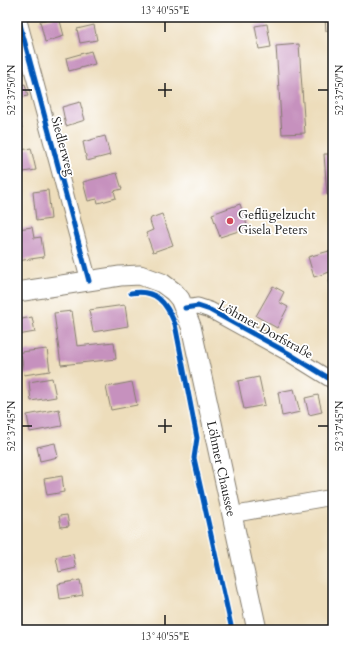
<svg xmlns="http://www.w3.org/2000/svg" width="350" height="647" font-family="Cardo,serif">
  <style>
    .building { fill: #c691be }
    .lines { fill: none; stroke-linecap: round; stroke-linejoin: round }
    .minor-casing { stroke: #847c6c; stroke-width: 17 }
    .major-casing { stroke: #847c6c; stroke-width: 21 }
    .minor { stroke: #fff; stroke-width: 15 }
    .major { stroke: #fff; stroke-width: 19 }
    .cycleway-casing { stroke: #fff; stroke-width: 8 }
    .cycleway { stroke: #0057b8; stroke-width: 5 }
    .ticks { fill: none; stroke: #1c1c1c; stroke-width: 1.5 }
    .poi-dot { fill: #d1495b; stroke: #fff; stroke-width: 1.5 }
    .labels { text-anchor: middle; stroke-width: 3.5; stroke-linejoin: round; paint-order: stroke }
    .street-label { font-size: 13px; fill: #1c1c1c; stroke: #fff }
    .poi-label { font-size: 13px; fill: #1c1c1c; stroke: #fff; text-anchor: start }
    .neatline { fill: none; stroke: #1c1c1c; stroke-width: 1.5 }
    .ticks-label { font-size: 10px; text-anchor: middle; fill: #1c1c1c }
  </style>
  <rect width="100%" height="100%" fill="#fff"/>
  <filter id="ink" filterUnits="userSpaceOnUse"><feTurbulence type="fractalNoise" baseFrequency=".025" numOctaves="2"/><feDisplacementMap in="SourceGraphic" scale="8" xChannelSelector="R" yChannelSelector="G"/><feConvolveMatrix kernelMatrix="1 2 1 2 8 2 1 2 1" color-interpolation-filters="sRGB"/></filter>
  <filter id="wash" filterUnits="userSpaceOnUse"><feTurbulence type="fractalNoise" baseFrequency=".012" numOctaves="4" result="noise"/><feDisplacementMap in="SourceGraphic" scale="16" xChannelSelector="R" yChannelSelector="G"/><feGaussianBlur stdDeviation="0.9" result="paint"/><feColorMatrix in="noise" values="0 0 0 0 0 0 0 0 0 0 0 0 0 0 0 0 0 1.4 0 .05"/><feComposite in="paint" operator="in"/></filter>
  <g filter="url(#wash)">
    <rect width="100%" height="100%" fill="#edddbb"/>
    <g id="blocks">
      <path class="building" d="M56,17H59L64,36L45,42L40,21Z
        M325,17H333V31H326Z
        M267,24L271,47L259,49L255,26Z
        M94,25L97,40L80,43L77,29Z
        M299,44L305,133L282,134L276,46Z
        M91,51L95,64L69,71L66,58Z
        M25,84L28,96L17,98V86Z
        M80,102L85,120L66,126L62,107Z
        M17,106L22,128L17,129Z
        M105,136L110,155L87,161L83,142Z
        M31,148L36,170L17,173V151Z
        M324,154H333V194L327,195Z
        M117,173L122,189L114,191L116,198L98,203L97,199L88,201L83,182Z
        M48,190L51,219L36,221L33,192Z
        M240,204L248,228L220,237L212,214Z
        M162,214L173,245L153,252L146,233L153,230L150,221L151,218Z
        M32,227L34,238L41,237L44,257L17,261V241H19L18,229Z
        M329,251L333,264V271L314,277L308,257Z
        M333,280V293L332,294L329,281Z
        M273,286L284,292L279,302L288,307L277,328L256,316Z
        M125,305L128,326L93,332L89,310Z
        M72,311L77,346L114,342L116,359L61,365L54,313Z
        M32,317L35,332L18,335L17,320Z
        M47,349L50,371L24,375L21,352Z
        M259,377L265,405L244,409L238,381Z
        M52,378L56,397L31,401L29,382Z
        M132,382L137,405L111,410L106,387Z
        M294,389L300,412L282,416L278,392Z
        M318,395L322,412L309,415L305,398Z
        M59,409L62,426L30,432L27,415Z
        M55,443L58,457L40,461L37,447Z
        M62,476L64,492L47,495L44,479Z
        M67,515L69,526L61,527L59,516Z
        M73,554L76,568L59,572L56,557Z
        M80,580L83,595L60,599L58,584Z"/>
    </g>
  </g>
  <g filter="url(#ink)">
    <use href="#blocks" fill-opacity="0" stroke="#847c6c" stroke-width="1"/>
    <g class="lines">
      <defs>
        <path id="minor" d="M18,17L89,281
          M185,308L198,306L210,310L288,353L333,381
          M231,515L333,497"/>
        <g id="major">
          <path id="s1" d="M17,292L120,276L140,275L162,283L174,292L180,299L191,326L257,630"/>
        </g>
      </defs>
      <use href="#minor" class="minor-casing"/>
      <use href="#major" class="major-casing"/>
      <use href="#minor" class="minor"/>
      <use href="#major" class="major"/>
      <defs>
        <path id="cycleway" d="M18,17L89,281
          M131,293C156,289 166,302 175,324L197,438L194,458L232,630
          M185,308L198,306L210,310L288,353L330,379"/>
      </defs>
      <use href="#cycleway" class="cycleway-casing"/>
      <use href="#cycleway" class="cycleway"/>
    </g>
  </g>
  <path class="ticks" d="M165,22V32M165,83V97M22,90H32M158,90H172M318,90H328M165,419V433M22,426H32M158,426H172M318,426H328M165,615V625"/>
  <circle class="poi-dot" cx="230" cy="221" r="4"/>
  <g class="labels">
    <g class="street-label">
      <text transform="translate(64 146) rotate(75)" y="5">Siedlerweg</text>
      <text transform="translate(266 329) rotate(29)" y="5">Löhmer Dorfstraße</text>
      <text dy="5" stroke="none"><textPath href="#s1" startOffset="347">Löhmer Chaussee</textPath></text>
    </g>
    <g class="poi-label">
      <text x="238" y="219">Geflügelzucht<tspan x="238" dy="15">Gisela Peters</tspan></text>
    </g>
  </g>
  <rect width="350" height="647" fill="none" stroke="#fff" stroke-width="44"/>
  <rect x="22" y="22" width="306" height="603" class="neatline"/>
  <g class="ticks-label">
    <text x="165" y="14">13°40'55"E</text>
    <text transform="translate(11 90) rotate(-90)" y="4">52°37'50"N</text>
    <text transform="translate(339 90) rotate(-90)" y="4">52°37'50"N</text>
    <text transform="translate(11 426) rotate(-90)" y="4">52°37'45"N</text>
    <text transform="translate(339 426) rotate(-90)" y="4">52°37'45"N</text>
    <text x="165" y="640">13°40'55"E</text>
  </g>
</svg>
